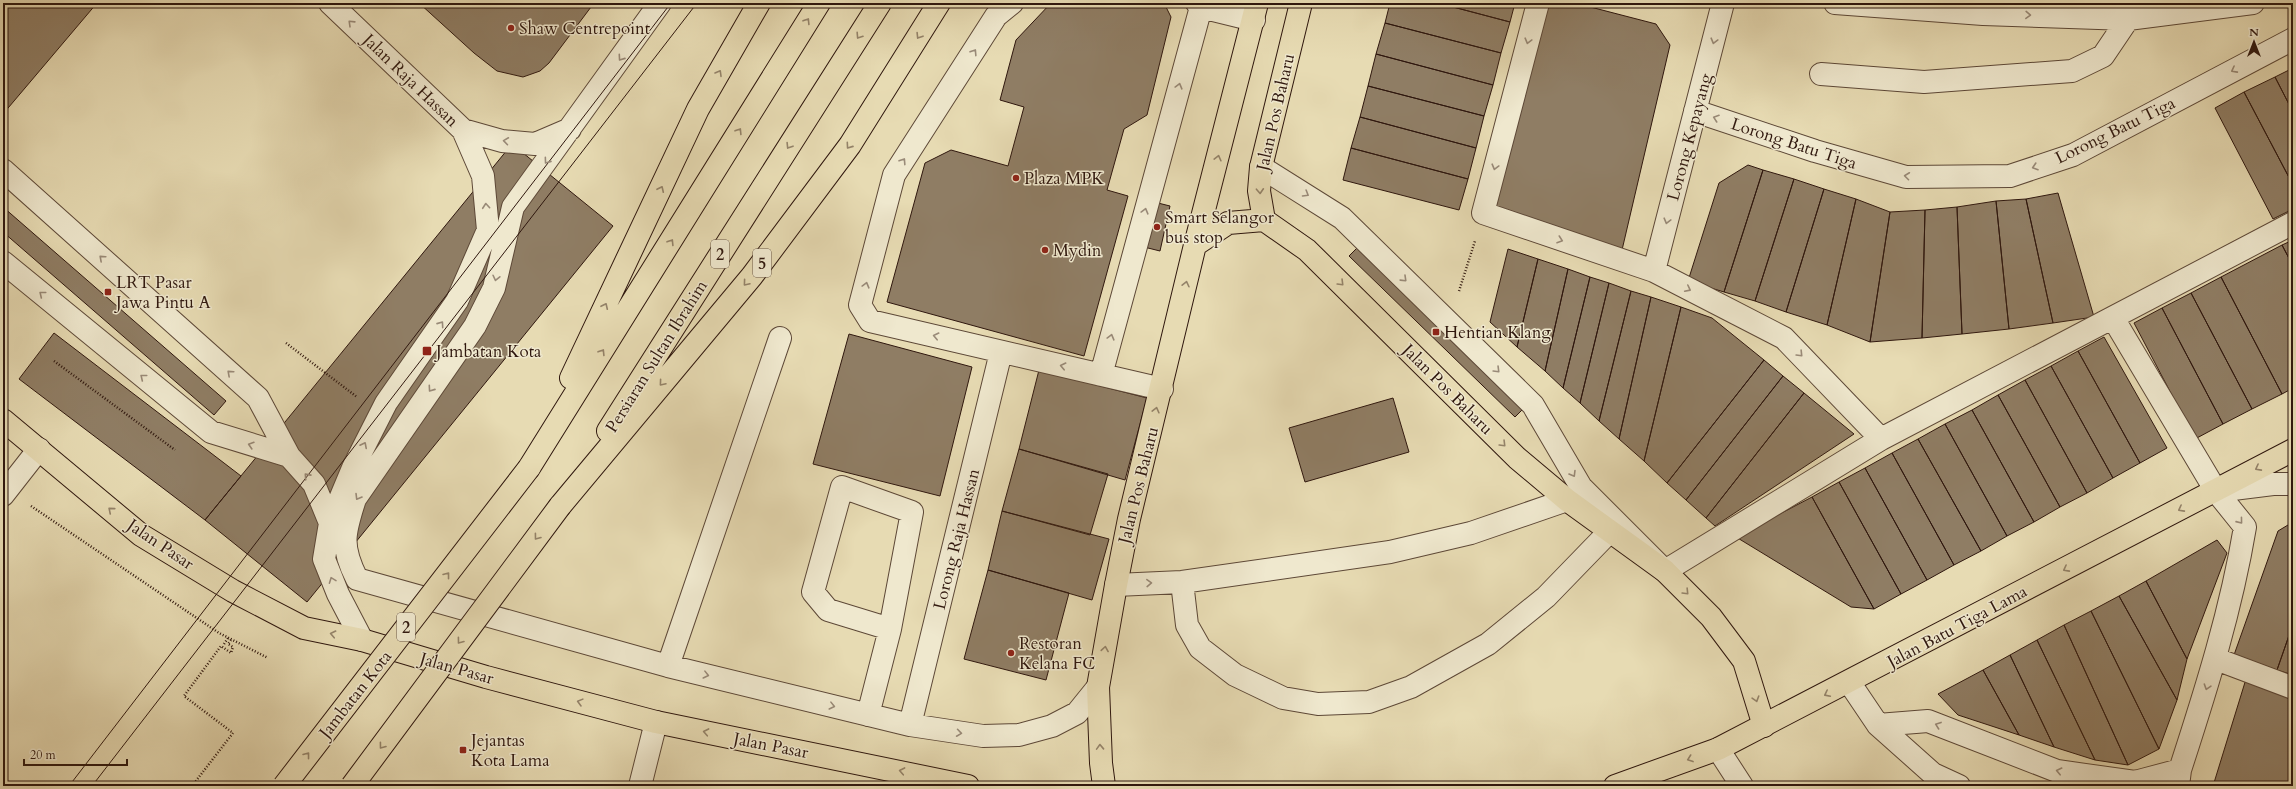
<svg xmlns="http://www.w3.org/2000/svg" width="2296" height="789" font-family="Cardo,serif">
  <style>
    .building { fill: #8f7d64; stroke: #2f170e }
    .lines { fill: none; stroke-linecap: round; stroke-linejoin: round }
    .minor-casing { stroke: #5d4837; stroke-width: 24 }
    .major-casing { stroke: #2f170e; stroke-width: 24 }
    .highway-casing { stroke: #2f170e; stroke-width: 24 }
    .path { stroke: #2f170e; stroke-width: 2.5; stroke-dasharray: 1 2; stroke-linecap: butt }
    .minor { stroke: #efe8ce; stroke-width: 22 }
    .major { stroke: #e7dbb3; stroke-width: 22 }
    .highway { stroke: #e7dbb3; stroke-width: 22 }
    .tram { stroke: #2f170e; stroke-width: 1 }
    .highway-bridge-casing { stroke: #2f170e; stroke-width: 24; stroke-linecap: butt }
    .highway-bridge { stroke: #e7dbb3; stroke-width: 22 }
    .oneway { stroke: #998a78 }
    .oneway2 { stroke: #948369 }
    .poi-dot { fill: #8f2418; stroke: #efe8ce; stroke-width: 1.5 }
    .labels { text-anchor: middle; stroke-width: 3; stroke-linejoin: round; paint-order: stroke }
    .shield { fill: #efe8ce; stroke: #695648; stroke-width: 1 }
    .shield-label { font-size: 16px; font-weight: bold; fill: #2f170e }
    .poi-label { font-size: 17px; fill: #2f170e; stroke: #efe8ce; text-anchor: start }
    .street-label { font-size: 17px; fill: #2f170e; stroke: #efe8ce }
  </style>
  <rect width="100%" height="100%" fill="#e7dbb3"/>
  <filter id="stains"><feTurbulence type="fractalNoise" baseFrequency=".005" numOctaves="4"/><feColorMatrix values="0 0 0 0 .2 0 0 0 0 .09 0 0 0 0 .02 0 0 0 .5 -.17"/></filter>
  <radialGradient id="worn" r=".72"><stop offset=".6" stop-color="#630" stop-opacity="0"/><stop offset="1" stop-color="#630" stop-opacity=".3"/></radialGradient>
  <path class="building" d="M3,3H97L3,114Z
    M419,3H594L549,63L540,71L523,77L497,71L474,53Z
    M1051,3H1164L1171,17L1147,115L1124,129L1107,190L1128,196L1084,356L887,302L925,163L951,150L1008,166L1024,107L1000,100L1016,40Z
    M1390,3H1438L1510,22L1501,53L1385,23Z
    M1438,3H1515L1510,22Z
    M1543,3H1575L1656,24L1670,45L1622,250L1491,210Z
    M1385,23L1501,53L1493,85L1376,54Z
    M1376,54L1493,85L1484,116L1368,86Z
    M2293,68V112L2275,77Z
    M2275,77L2293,112V185L2244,92Z
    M1368,86L1484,116L1476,148L1360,117Z
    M2244,92L2293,185V209L2273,219L2215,108Z
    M1360,117L1476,148L1468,179L1351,148Z
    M512,144L613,226L307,602L205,520Z
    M1351,148L1468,179L1459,210L1343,180Z
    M1748,165L1763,170L1724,292L1688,281L1719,183Z
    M1763,170L1794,179L1755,301L1724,292Z
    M1794,179L1824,189L1786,312L1755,301Z
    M1824,189L1856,199L1827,325L1786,312Z
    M2058,193L2094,317L2053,323L2026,199Z
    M1856,199L1890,212L1870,342L1827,325Z
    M2026,199L2053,323L2009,329L1996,201Z
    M1996,201L2009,329L1962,334L1957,207Z
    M1154,202L1170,206L1160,251L1144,247Z
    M3,207L226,401L214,415L3,232Z
    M1957,207L1962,334L1922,338L1925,210Z
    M1925,210L1922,338L1870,342L1890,212Z
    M2293,240V266L2282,245Z
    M2282,245L2293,266V388L2282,394L2221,277Z
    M1358,247L1524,408L1515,417L1349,256Z
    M1508,249L1538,259L1517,347L1490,322Z
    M1538,259L1568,269L1545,371L1517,347Z
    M1568,269L1590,277L1563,388L1545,371Z
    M1590,277L1609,283L1580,403L1563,388Z
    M2221,277L2282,394L2252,409L2191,293Z
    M1609,283L1631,291L1599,421L1580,403Z
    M1631,291L1651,297L1619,439L1599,421Z
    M2191,293L2252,409L2223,424L2162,308Z
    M1651,297L1681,307L1644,461L1619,439Z
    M1681,307L1712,318L1764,360L1667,483L1644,461Z
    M2162,308L2223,424L2195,439L2134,323Z
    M54,333L241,476L205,520L19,379Z
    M849,334L972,367L940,496L813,464Z
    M2104,337L2167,448L2140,463L2078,351Z
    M2078,351L2140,463L2113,478L2051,366Z
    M1764,360L1783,376L1686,500L1667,483Z
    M2051,366L2113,478L2087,493L2025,380Z
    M1039,370L1147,398L1125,480L1019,449Z
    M1783,376L1804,393L1706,518L1686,500Z
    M2025,380L2087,493L2060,507L1998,395Z
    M1804,393L1854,434L1715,526L1706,518Z
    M1998,395L2060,507L2034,522L1972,410Z
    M1393,398L1409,452L1305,482L1289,428Z
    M1972,410L2034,522L2007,536L1945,424Z
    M1945,424L2007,536L1981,551L1918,439Z
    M1918,439L1981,551L1954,565L1892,453Z
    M1019,449L1108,474L1090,535L1002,511Z
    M1892,453L1954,565L1927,580L1865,468Z
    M1865,468L1927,580L1901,594L1839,482Z
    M1839,482L1901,594L1874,609L1812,497Z
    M1812,497L1874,609L1851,607L1736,537Z
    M1002,511L1109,539L1092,600L988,570Z
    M2293,522V624L2277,670L2234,655L2278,531Z
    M2217,540L2227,553L2187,659L2146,581Z
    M988,570L1069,593L1046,680L964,659Z
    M2146,581L2187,659L2177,700L2119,596Z
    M2119,596L2177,700L2159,749L2091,611Z
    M2091,611L2159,749L2128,765L2064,625Z
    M2293,624V675L2277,670Z
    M2064,625L2128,765L2095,760L2037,640Z
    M2037,640L2095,760L2054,747L2010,655Z
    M2010,655L2054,747L2019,735L1983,670Z
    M1983,670L2019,735L1958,715L1938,694Z
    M2246,679L2293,696V786H2213Z"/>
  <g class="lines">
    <defs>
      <path id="minor" d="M330,3L463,130L502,141L535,144L570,129
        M660,3L513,207L494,288L475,326L355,499C344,533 340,546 357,579L668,666L910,725L983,736L1019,735L1052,726L1077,713L1098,687
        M1012,3L996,16L894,175L860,305L870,321L1162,389
        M1197,3L1201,7L1254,20
        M1538,3L1483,213L1654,271L1784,338L1881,439
        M1835,3L1983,14L2128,19L2253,3
        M1821,74L1924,82L2072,71L2103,56L2128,19
        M1695,111L1815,151L1906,177L2010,176L2073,155L2293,39
        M1261,167L1342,218L1533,405L1581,487L1665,571L1881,439L2293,223
        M3,170L258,398L289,456L314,484L330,523
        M3,262L211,432L289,456
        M1654,271L1723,3
        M2113,318L2216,491L2245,527C2231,611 2206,690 2180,770L2178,786
        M1101,375L1201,7
        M2217,491L2273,484H2293
        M3,495L39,449
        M1182,582L1187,625L1200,648L1235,675L1283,698L1318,704L1369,702L1411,687L1488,644L1546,597L1610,531
        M1116,585L1182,582L1390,552L1471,533L1567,500
        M362,640L338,594L324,559L330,523L353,468L386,403L457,301L488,230L483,176L463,130
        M2216,659L2293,688
        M668,666L780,338
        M1849,682L1878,725L1933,774L1959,786
        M868,715L890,629L912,512L842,487L813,592L828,610L890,629
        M910,725L1001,352
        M1878,725L1928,721L2057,771L2135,782L2180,770
        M1718,749L1742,786
        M640,786L656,722"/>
      <path id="major" d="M1301,3L1261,167L1259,191L1264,220L1307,250L1517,458L1567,500L1665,571L1711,617L1744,661L1764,726
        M1195,245L1228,223L1264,220
        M1104,786L1101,763L1098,687L1116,585L1129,519L1195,245L1257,3"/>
      <path id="highway" d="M571,378L698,109L759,3
        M3,420L141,535L233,591L304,628L362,640L486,677L656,722L968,786
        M608,431L880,3
        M529,468L819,3
        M560,506L752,276L850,145L939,3
        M1615,786L1718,749L2293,450"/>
    </defs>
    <use href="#minor" class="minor-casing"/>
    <use href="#major" class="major-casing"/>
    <use href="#highway" class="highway-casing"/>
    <path class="path" d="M1459,291L1475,241
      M286,343L357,397
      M54,361L175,450
      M31,506L219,633L268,658
      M224,644L228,638
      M192,786L233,733L184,696L221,646L231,653L233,647L228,644L231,640"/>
    <use href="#minor" class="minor"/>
    <use href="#major" class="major"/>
    <use href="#highway" class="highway"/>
    <path class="tram" d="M69,786L671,3
      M92,786L697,3"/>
    <defs>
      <path id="highway-bridge" d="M284,786L529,468
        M352,786L560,506"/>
    </defs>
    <use href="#highway-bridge" class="highway-bridge-casing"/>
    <use href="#highway-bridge" class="highway-bridge"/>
  </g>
  <defs><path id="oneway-chevron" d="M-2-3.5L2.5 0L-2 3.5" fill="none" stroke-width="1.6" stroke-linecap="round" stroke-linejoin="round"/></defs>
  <g class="oneway">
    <use href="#oneway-chevron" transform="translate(2028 15) rotate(2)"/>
    <use href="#oneway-chevron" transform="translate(351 23) rotate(-136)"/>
    <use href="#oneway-chevron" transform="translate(1528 41) rotate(105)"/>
    <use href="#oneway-chevron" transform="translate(1714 41) rotate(105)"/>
    <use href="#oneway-chevron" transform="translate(974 52) rotate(-57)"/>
    <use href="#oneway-chevron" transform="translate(621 58) rotate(125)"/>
    <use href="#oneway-chevron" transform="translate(2234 70) rotate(152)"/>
    <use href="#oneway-chevron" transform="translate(1179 86) rotate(-75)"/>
    <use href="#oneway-chevron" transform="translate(1716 118) rotate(-161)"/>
    <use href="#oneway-chevron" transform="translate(506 141) rotate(-172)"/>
    <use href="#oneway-chevron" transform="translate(547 161) rotate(126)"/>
    <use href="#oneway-chevron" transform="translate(903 161) rotate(-57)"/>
    <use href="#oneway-chevron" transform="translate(1495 167) rotate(105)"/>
    <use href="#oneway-chevron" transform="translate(2035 167) rotate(162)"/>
    <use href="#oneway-chevron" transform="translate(1907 176) rotate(-173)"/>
    <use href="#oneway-chevron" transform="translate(1306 194) rotate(31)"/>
    <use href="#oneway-chevron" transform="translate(486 206) rotate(-95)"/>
    <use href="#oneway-chevron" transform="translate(1145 211) rotate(-75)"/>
    <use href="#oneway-chevron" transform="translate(1667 221) rotate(105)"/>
    <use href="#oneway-chevron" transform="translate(1560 240) rotate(19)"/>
    <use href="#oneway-chevron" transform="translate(102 258) rotate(-138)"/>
    <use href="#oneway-chevron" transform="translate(496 278) rotate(103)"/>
    <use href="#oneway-chevron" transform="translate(1404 279) rotate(44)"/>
    <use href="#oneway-chevron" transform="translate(866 285) rotate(-75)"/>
    <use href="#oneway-chevron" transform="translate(1688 289) rotate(27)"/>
    <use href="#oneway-chevron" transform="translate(42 294) rotate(-141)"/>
    <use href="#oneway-chevron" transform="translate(441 324) rotate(-55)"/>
    <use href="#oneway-chevron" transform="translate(936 336) rotate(-167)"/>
    <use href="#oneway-chevron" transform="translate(1111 337) rotate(-75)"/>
    <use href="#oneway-chevron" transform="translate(1800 354) rotate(46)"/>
    <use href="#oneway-chevron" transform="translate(1063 366) rotate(-167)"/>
    <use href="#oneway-chevron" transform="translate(1497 370) rotate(45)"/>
    <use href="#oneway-chevron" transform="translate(230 373) rotate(-138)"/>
    <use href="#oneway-chevron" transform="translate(143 377) rotate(-141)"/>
    <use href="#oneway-chevron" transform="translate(431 389) rotate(125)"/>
    <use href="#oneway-chevron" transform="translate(251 445) rotate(-163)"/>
    <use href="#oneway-chevron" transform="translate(364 445) rotate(-63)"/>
    <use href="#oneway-chevron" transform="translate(1573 474) rotate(59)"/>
    <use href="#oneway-chevron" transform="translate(307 476) rotate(-132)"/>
    <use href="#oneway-chevron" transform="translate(358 497) rotate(121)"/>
    <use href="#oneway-chevron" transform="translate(2240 521) rotate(51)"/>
    <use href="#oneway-chevron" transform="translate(332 580) rotate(-111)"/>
    <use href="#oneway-chevron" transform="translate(1149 583) rotate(-2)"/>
    <use href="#oneway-chevron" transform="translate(706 675) rotate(14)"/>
    <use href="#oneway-chevron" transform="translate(2207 687) rotate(108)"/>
    <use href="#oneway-chevron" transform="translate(832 706) rotate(14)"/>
    <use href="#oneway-chevron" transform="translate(1938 725) rotate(-160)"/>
    <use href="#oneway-chevron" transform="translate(959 733) rotate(8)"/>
    <use href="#oneway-chevron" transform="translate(2059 771) rotate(-167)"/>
  </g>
  <g class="oneway2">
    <use href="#oneway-chevron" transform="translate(807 21) rotate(-58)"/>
    <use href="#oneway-chevron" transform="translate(859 36) rotate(123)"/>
    <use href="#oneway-chevron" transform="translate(919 36) rotate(122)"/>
    <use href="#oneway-chevron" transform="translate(719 73) rotate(-60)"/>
    <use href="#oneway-chevron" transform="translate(739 131) rotate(-58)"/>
    <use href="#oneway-chevron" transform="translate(789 146) rotate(122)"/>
    <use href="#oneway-chevron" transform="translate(849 146) rotate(125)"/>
    <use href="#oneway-chevron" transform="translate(1218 158) rotate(-76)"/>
    <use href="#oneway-chevron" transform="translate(661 189) rotate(-65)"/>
    <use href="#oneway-chevron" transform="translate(1260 191) rotate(87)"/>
    <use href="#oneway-chevron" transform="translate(671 242) rotate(-58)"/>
    <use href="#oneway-chevron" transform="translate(746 283) rotate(130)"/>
    <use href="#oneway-chevron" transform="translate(1341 283) rotate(45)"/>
    <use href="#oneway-chevron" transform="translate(1186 284) rotate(-77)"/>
    <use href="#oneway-chevron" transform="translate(605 306) rotate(-65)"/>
    <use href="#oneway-chevron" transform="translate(602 352) rotate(-58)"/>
    <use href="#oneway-chevron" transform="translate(662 383) rotate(130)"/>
    <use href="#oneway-chevron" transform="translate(1156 410) rotate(-76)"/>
    <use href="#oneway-chevron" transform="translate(1503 444) rotate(45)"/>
    <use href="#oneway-chevron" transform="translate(2258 468) rotate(152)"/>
    <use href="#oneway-chevron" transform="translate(2181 509) rotate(152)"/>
    <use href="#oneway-chevron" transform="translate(111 510) rotate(-140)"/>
    <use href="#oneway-chevron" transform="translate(537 537) rotate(127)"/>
    <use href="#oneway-chevron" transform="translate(2066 569) rotate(152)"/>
    <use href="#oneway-chevron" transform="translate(447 575) rotate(-52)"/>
    <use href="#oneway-chevron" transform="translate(1686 592) rotate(46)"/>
    <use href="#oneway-chevron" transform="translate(333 634) rotate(-168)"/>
    <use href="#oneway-chevron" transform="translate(460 641) rotate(127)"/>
    <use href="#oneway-chevron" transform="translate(1105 649) rotate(-81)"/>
    <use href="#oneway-chevron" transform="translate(1827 694) rotate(153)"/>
    <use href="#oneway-chevron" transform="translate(1756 699) rotate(73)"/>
    <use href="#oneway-chevron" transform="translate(580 702) rotate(-165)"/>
    <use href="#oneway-chevron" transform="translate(706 732) rotate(-169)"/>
    <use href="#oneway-chevron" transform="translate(382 746) rotate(127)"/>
    <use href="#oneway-chevron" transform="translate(1100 747) rotate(-92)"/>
    <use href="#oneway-chevron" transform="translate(307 755) rotate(-52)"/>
    <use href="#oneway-chevron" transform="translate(1690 759) rotate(160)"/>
    <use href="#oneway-chevron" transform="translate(902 771) rotate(-169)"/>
  </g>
  <g class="poi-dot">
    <circle cx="511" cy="28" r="4"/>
    <circle cx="1016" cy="178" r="4"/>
    <circle cx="1157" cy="227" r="4"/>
    <circle cx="1045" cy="250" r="4"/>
    <rect x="104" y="288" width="8" height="8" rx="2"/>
    <rect x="1432" y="328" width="8" height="8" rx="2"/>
    <rect x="422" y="346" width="10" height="10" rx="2"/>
    <circle cx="1011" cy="653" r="4"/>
    <rect x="459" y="746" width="8" height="8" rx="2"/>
  </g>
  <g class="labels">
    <g class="shield">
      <rect x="711" y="240" width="18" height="28" rx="3"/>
      <rect x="753" y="249" width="18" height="28" rx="3"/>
      <rect x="397" y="613" width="18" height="28" rx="3"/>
    </g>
    <g class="shield-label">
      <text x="720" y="260">2</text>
      <text x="762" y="269">5</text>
      <text x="406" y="633">2</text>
    </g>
    <g class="poi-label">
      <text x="519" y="34">Shaw Centrepoint</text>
      <text x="1024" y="184">Plaza MPK</text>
      <text x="1165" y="223">Smart Selangor<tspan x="1165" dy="20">bus stop</tspan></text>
      <text x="1053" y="256">Mydin</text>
      <text x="116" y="288">LRT Pasar<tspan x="116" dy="20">Jawa Pintu A</tspan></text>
      <text x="1444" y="338">Hentian Klang</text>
      <text x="436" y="357">Jambatan Kota</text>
      <text x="1019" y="649">Restoran<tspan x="1019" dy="20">Kelana FC</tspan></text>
      <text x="471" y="746">Jejantas<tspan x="471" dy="20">Kota Lama</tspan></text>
    </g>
    <g class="street-label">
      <text transform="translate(411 80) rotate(44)" y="6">Jalan Raja Hassan</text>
      <text transform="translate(1275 112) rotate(-77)" y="6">Jalan Pos Baharu</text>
      <text transform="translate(2115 130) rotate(-26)" y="6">Lorong Batu Tiga</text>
      <text transform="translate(1689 137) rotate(-75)" y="6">Lorong Kepayang</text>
      <text transform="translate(1794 143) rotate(18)" y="6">Lorong Batu Tiga</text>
      <text transform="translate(656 356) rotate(-58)" y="6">Persiaran Sultan Ibrahim</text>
      <text transform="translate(1448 389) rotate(45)" y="6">Jalan Pos Baharu</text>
      <text transform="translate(1138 485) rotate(-76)" y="6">Jalan Pos Baharu</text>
      <text transform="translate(956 539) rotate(-76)" y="6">Lorong Raja Hassan</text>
      <text transform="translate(161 544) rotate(34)" y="6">Jalan Pasar</text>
      <text transform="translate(1957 626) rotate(-28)" y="6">Jalan Batu Tiga Lama</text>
      <text transform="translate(457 668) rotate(16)" y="6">Jalan Pasar</text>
      <text transform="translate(355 694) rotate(-52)" y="6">Jambatan Kota</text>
      <text transform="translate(771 745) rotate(11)" y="6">Jalan Pasar</text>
    </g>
  </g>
  <rect width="2296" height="789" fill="none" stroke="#e7dbb3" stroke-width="16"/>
  <rect x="4" y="4" width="2288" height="781" fill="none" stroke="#2f170e" stroke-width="2"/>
  <rect x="8" y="8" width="2280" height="773" fill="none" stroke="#2f170e"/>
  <g transform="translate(2254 42)" stroke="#efe8ce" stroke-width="3" paint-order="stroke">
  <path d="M0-3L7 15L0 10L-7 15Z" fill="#2f170e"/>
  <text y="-6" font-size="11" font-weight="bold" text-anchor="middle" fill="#2f170e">N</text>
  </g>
  <path d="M24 759v6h103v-6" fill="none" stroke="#2f170e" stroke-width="2"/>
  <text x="30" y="759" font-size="12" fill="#2f170e" stroke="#efe8ce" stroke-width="3" paint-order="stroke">20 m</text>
  <rect width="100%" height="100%" filter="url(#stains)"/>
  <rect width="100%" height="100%" fill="url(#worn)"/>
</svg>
